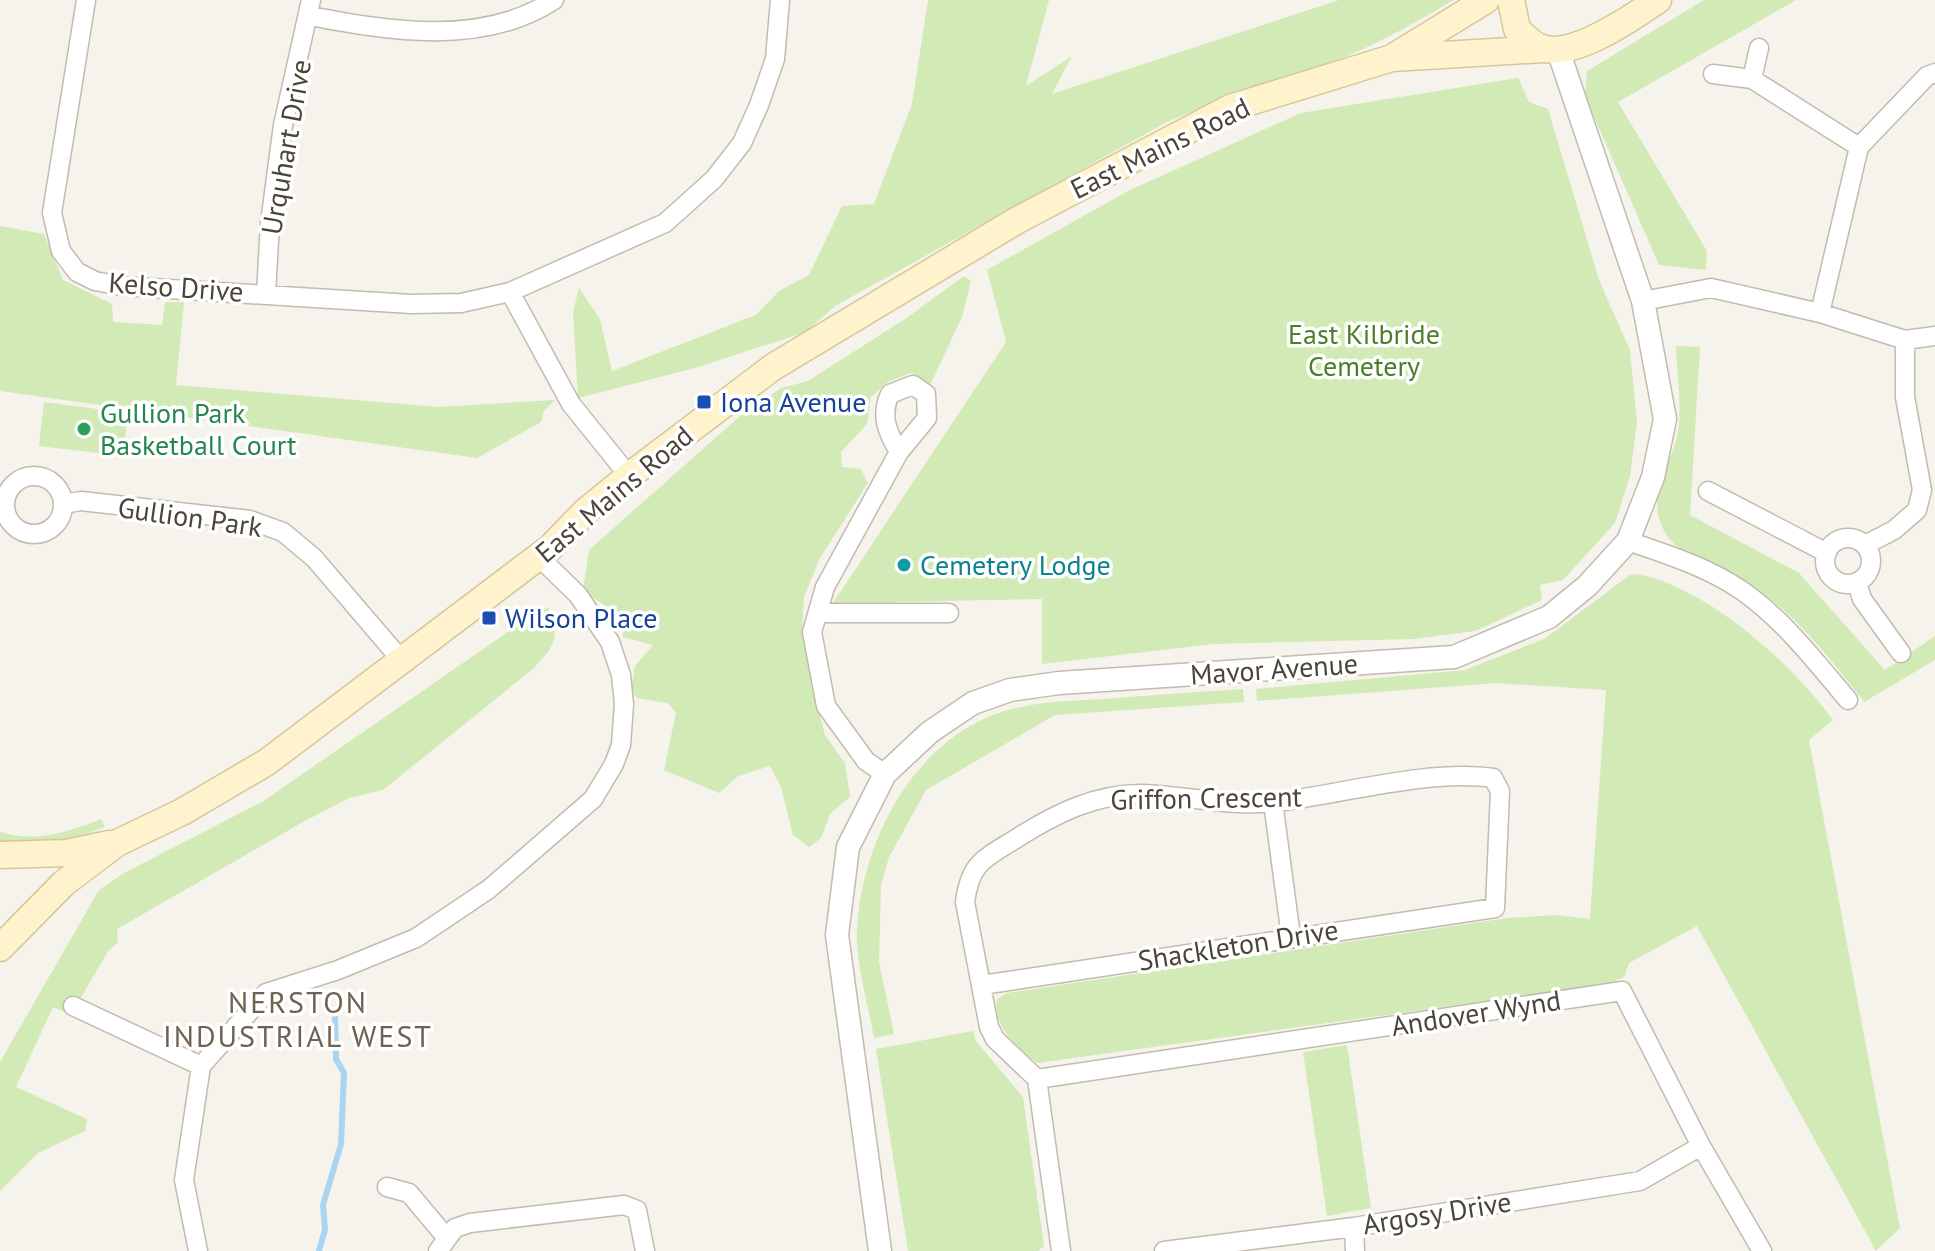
<svg xmlns="http://www.w3.org/2000/svg" width="1935" height="1251" font-family="'PT Sans',sans-serif">
  <style>
    .green { fill: #d2eab5 }
    .lines { fill: none; stroke-linecap: round; stroke-linejoin: round }
    .stream { stroke: #a9d4f2; stroke-width: 6 }
    .minor-casing { stroke: #c2bbae; stroke-width: 21 }
    .tertiary-casing { stroke: #c2bbae; stroke-width: 25 }
    .secondary-casing { stroke: #d6c79b; stroke-width: 29 }
    .minor { stroke: #fff; stroke-width: 18 }
    .tertiary { stroke: #fff; stroke-width: 22 }
    .secondary { stroke: #fff3cd; stroke-width: 26 }
    .transit-dot { fill: #1a4fb4; stroke: #fff; stroke-width: 3 }
    .leisure-dot { fill: #2e9e5b; stroke: #fff; stroke-width: 3 }
    .culture-dot { fill: #0f9aa8; stroke: #fff; stroke-width: 3 }
    .labels { text-anchor: middle; stroke-width: 7; stroke-linejoin: round; paint-order: stroke }
    .street-label { font-size: 28px; fill: #4b4439; stroke: #fff }
    .park-label { font-size: 28px; fill: #4a7f2a; stroke: #fff }
    .transit-label { font-size: 28px; fill: #164399; stroke: #fff; text-anchor: start }
    .leisure-label { font-size: 28px; fill: #27864d; stroke: #fff; text-anchor: start }
    .culture-label { font-size: 28px; fill: #0d838f; stroke: #fff; text-anchor: start }
    .neighbourhood-label { font-size: 30px; letter-spacing: 2px; fill: #6e6250; stroke: #fff }
  </style>
  <rect width="100%" height="100%" fill="#f6f3ec"/>
  <path class="green" d="M928,0H1049L1026,86L1072,56L1052,94L1339,0H1454C1418,21 1383,41 1345,57C1287,81 1225,96 1167,122L835,306L806,332L695,368L578,398L573,312L579,288L600,319L612,371L756,315L779,291L809,275L842,206L874,204L912,104Z
    M1704,0H1796L1618,102L1707,251L1706,270L1659,265L1585,96L1587,71Z
    M1518,78L1529,102L1548,109L1599,280L1630,350L1637,422L1630,476L1615,523L1563,580L1540,585L1542,600L1475,631L1413,639L1213,644L1042,664V599L833,603L1006,342L987,270L1128,191L1301,113Z
    M0,226L44,234L63,280L112,304L113,322L162,325L165,302H184L176,385L437,407L555,400L544,411L541,422L477,458L0,391Z
    M964,276L971,281L962,317L926,394L912,373L889,381L871,397L867,424L841,452L842,467L861,469L868,483L820,558L804,597L802,629L812,687L825,735L845,763L850,797L830,814L821,838L809,847L793,835L781,787L770,766L738,776L719,793L664,770L676,713L668,703L637,698L631,689L635,666L653,645L623,637L622,617L583,591L589,550L739,417L781,388L808,381L905,319Z
    M1676,346L1700,347L1690,515L1799,573L1885,670L1935,636V660L1864,702C1839,669 1799,618 1764,595C1730,573 1665,560 1658,513C1652,481 1677,455 1679,425C1681,399 1677,371 1676,346Z
    M44,402L128,413L123,456L39,446Z
    M1639,574C1711,591 1789,661 1833,720L1809,740L1900,1228L1876,1251L1697,926L1629,963L1624,977L1605,985L1037,1063C1018,1048 991,1025 997,999L1007,993L1507,918L1558,915L1590,919L1606,690L1496,683L1257,701L1256,689L1465,670L1544,639L1630,575Z
    M549,608C560,639 555,645 534,668L383,790L349,798L303,822L117,929L118,942L108,951L71,1015L53,1007L16,1087L87,1119L85,1131L38,1153L0,1191V1062L99,890L124,873L262,802L541,609Z
    M1243,689L1244,702L1055,715L926,790L889,857L881,885L879,962L894,1034L874,1038C868,1004 856,965 857,931C861,839 916,736 1008,710C1040,701 1072,701 1104,699C1151,695 1197,692 1243,689Z
    M101,819L105,827L68,841L0,842V832C35,843 69,832 101,819Z
    M973,1031L976,1041L1023,1097L1044,1246L1038,1251H908L876,1049Z
    M1347,1045L1371,1208L1327,1216L1303,1052Z"/>
  <g class="lines">
    <path class="stream" d="M319,1251L325,1230L323,1205L341,1144L344,1073L336,1059L335,1017"/>
    <defs>
      <path id="minor" d="M86,0L52,213L61,251L77,272L95,281L121,286L411,304L461,303L510,292L665,223L714,179L742,143L759,105L775,59L780,0
        M310,16C389,31 482,47 554,0
        M1713,74L1752,79L1859,147
        M1752,79L1759,48
        M510,292L571,404L629,476
        M266,294L270,223L283,125L311,0
        M1643,301L1711,288L1820,313L1905,340L1935,336
        M1820,313L1859,147L1927,76L1935,73
        M5 505a29 29 0 1 1 58 0a29 29 0 1 1-58 0Z
        M1708,491L1827,553
        M63,504L81,501L250,520L283,532L314,558L403,662
        M1825 561a23 23 0 1 1 46 0a23 23 0 1 1-46 0Z
        M1628,541C1666,554 1707,567 1741,590C1783,619 1815,661 1848,700
        M1865,545L1894,530L1917,510L1922,490L1905,397V340
        M1857,583L1862,599L1901,653
        M819,613H949
        M885,774L866,761L826,706L812,632L825,587L899,452L927,418L926,394L913,385L890,394C880,415 887,432 899,452
        M1273,802L1291,937
        M982,985L1495,908L1500,791L1493,778C1429,769 1342,794 1277,802C1232,807 1188,796 1143,794C1095,793 1053,815 1014,840C983,859 970,864 965,902L989,1027L995,1039L1037,1079L1061,1251
        M73,1006L201,1066
        M1037,1079L1622,991L1701,1146L1762,1251
        M387,1187L409,1193L446,1237
        M1354,1227L1355,1251
        M198,1251L184,1180L201,1066L266,993L338,970L416,938L489,889L593,799L614,764L621,745L624,704L621,675L610,642L578,595L539,557
        M438,1251L455,1228L470,1223L624,1205L637,1210L645,1251
        M1164,1251L1354,1227L1640,1181L1701,1146"/>
      <path id="tertiary" d="M880,1251L837,935L848,847L885,774L930,732L973,703L1010,690L1059,683L1454,657L1549,617L1587,586L1628,541L1653,477L1665,419L1643,301L1558,50"/>
      <path id="secondary" d="M1511,0L1517,29C1524,36 1532,45 1542,48C1573,59 1633,17 1658,0
        M1395,56L1486,0
        M0,855L67,853L109,844
        M0,948L64,883L117,843L182,812L267,762L550,548L586,511L629,476L773,367L1016,221L1230,108L1392,58L1543,49"/>
    </defs>
    <use href="#minor" class="minor-casing"/>
    <use href="#tertiary" class="tertiary-casing"/>
    <use href="#secondary" class="secondary-casing"/>
    <use href="#minor" class="minor"/>
    <use href="#tertiary" class="tertiary"/>
    <use href="#secondary" class="secondary"/>
  </g>
  <g class="transit-dot">
    <rect x="696" y="394" width="16" height="16" rx="4"/>
    <rect x="481" y="610" width="16" height="16" rx="4"/>
  </g>
  <circle class="leisure-dot" cx="84" cy="429" r="8"/>
  <circle class="culture-dot" cx="904" cy="565" r="8"/>
  <g class="labels">
    <g class="street-label">
      <text transform="translate(286 147) rotate(-80)" y="10">Urquhart Drive</text>
      <text transform="translate(1160 148) rotate(-26)" y="10">East Mains Road</text>
      <text transform="translate(176 287) rotate(4)" y="10">Kelso Drive</text>
      <text transform="translate(614 494) rotate(-40)" y="10">East Mains Road</text>
      <text transform="translate(190 517) rotate(8)" y="10">Gullion Park</text>
      <text transform="translate(1274 669) rotate(-4)" y="10">Mavor Avenue</text>
      <text transform="translate(1206 798) rotate(-1)" y="10">Griffon Crescent</text>
      <text transform="translate(1238 945) rotate(-9)" y="10">Shackleton Drive</text>
      <text transform="translate(1476 1013) rotate(-9)" y="10">Andover Wynd</text>
      <text transform="translate(1437 1213) rotate(-9)" y="10">Argosy Drive</text>
    </g>
    <g class="park-label">
      <text x="1364" y="344">East Kilbride<tspan x="1364" dy="32">Cemetery</tspan></text>
    </g>
    <g class="transit-label">
      <text x="720" y="412">Iona Avenue</text>
      <text x="505" y="628">Wilson Place</text>
    </g>
    <g class="leisure-label">
      <text x="100" y="423">Gullion Park<tspan x="100" dy="32">Basketball Court</tspan></text>
    </g>
    <g class="culture-label">
      <text x="920" y="575">Cemetery Lodge</text>
    </g>
    <g class="neighbourhood-label">
      <text x="298" y="1013">NERSTON<tspan x="298" dy="34">INDUSTRIAL WEST</tspan></text>
    </g>
  </g>
</svg>
